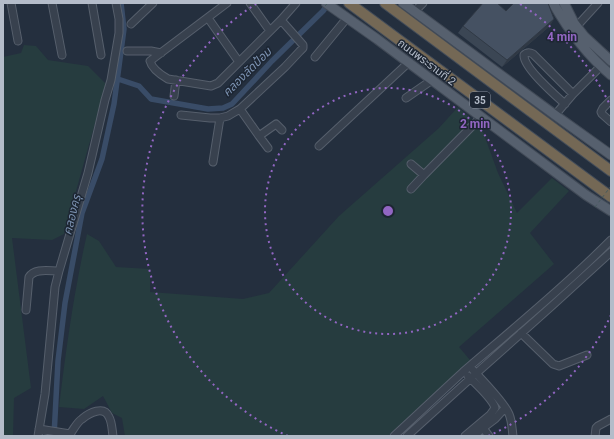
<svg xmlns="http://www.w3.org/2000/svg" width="614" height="439" font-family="Roboto,'Noto Sans Thai',sans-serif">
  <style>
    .green { fill: #263c3f }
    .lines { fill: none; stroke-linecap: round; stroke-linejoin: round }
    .canal { stroke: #394c67; stroke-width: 5.5 }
    .minor-casing { stroke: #565f6c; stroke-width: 9 }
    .major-casing { stroke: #414a57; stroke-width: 11 }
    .highway-casing { stroke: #434c59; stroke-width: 12 }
    .minor { stroke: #38414e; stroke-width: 7 }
    .major { stroke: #56606e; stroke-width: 9 }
    .highway { stroke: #746855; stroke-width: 10 }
    .path-bridge { stroke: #44595c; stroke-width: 1; stroke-dasharray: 3 3; stroke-linecap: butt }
    .wall { fill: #3b4654 }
    .shaded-wall { fill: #303945 }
    .building { fill: #455162; stroke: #303945 }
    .ring { fill: none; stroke: #9266c3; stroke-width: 2; stroke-dasharray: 2 4 }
    .labels { text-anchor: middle; stroke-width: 3; stroke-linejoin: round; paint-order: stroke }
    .shield { fill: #1d2633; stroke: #878f9c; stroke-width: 1 }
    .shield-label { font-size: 10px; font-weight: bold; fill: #b4bcc9 }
    .street-label { font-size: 11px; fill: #b4bcc9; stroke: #1d2633 }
    .water-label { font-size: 12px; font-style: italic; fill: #7c92b1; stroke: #1d2633 }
    .centre { fill: #9266c3; stroke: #1d2633; stroke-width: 2 }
    .ring-label { font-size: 12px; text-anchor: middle; font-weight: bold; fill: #9266c3; stroke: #1d2633; stroke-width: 3; stroke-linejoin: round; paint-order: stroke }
  </style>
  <rect width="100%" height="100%" fill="#242f3e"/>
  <path class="green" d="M24,45L36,46L48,60L88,66L106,84L64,234L52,240L12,238L31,388L14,398L13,436H3V57L21,53Z
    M458,107L482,129L498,173L517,213L552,178L569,191L530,233L554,264L459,347L470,360L388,436H125L122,418L112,413L103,396L84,409L59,407C66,349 74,291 87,234L99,241L116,267L150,269V292L243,299L269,293L339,216L439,128Z"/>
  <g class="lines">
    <path class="canal" d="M118,79L139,86L151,99L208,109L223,108L232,104L272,61L323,11L329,3
      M54,436L58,361L65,303L82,213L102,159L114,104L124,29L121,3"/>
    <defs>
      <path id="minor" d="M11,3L18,41
        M52,3L62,55
        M92,3L101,55
        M227,3L150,61C152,69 161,75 168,79L211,86L218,83L281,20L296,3
        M250,3L270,31
        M415,11L423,3
        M208,18L239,62
        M131,24L153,3
        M577,26L598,3
        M127,51H151L161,53
        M315,57L347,18
        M174,96L176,80
        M406,98L432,80
        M611,100L603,108L601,112L602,114L611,122
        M565,104C555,95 523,67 524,55C527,52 529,52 533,54L573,94
        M240,109L259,136L276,124L282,130
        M181,115L210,118H220L228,116L233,113L240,109L285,67L300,51L303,48V45L281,20
        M555,115L573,94L601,66
        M259,136L268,148
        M319,146L408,63
        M213,162L220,118
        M411,164L424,175
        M411,189L424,175L481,117
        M26,310L29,277C35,268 48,271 59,271
        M521,333L553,364L559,366L587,355
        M473,370C482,380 504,402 509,414C512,421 512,429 513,436
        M483,428L495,419L505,408
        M39,429L70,434L71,436
        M70,434C74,429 77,422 82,419C89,413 104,405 109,417C112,422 112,430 113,436
        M38,436L45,394L55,287L59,271L88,173L105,100L111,80L119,33V19L116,3
        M394,436C417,415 440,393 463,372C513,329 564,287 611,240
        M407,436L471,378L554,304L611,252
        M465,436L490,415L495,408C493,399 475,383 468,376
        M474,436L483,428L489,436
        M595,436L596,428L598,426L611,419"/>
      <path id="major" d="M326,3L377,39L586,195L611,211
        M403,3L555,115L611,155
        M553,3C569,31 587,55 611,75
        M564,3L574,23L584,36L611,61"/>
      <path id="highway" d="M349,3L611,197
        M385,3L611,171"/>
    </defs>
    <use href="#minor" class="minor-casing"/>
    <use href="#major" class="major-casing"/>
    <use href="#highway" class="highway-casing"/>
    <use href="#minor" class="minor"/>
    <use href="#major" class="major"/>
    <use href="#highway" class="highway"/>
    <path class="path-bridge" d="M325,6L328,3
      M595,207L611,186"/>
  </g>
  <path class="wall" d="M506,11L550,26L502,67L458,33L463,26Z"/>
  <path class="shaded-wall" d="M554,19L550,26L502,67L507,60Z"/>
  <path class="building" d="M483,3H497L506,11L514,3H548L554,19L507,60L463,26Z"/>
  <g class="ring">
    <circle cx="388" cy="211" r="123"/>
    <path d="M611 315A246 246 0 0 1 488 436M288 436A246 246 0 0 1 256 4M520 4A246 246 0 0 1 611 107"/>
  </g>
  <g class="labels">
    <rect class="shield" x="470" y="92" width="20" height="16" rx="3"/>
    <g class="shield-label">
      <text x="480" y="104">35</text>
    </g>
    <g class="street-label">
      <text transform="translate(427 62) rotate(37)" y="4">ถนนพระรามที่ 2</text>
    </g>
    <g class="water-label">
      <text transform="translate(247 72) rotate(-45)" y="4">คลองลัดป้อม</text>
      <text transform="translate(72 215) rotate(-76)" y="4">คลองครุ</text>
    </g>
  </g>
  <circle cx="388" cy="211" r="6" class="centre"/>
  <g class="ring-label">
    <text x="562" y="41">4 min</text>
    <text x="475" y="128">2 min</text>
  </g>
  <rect width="614" height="439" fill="none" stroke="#b4bcc9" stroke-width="8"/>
</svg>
